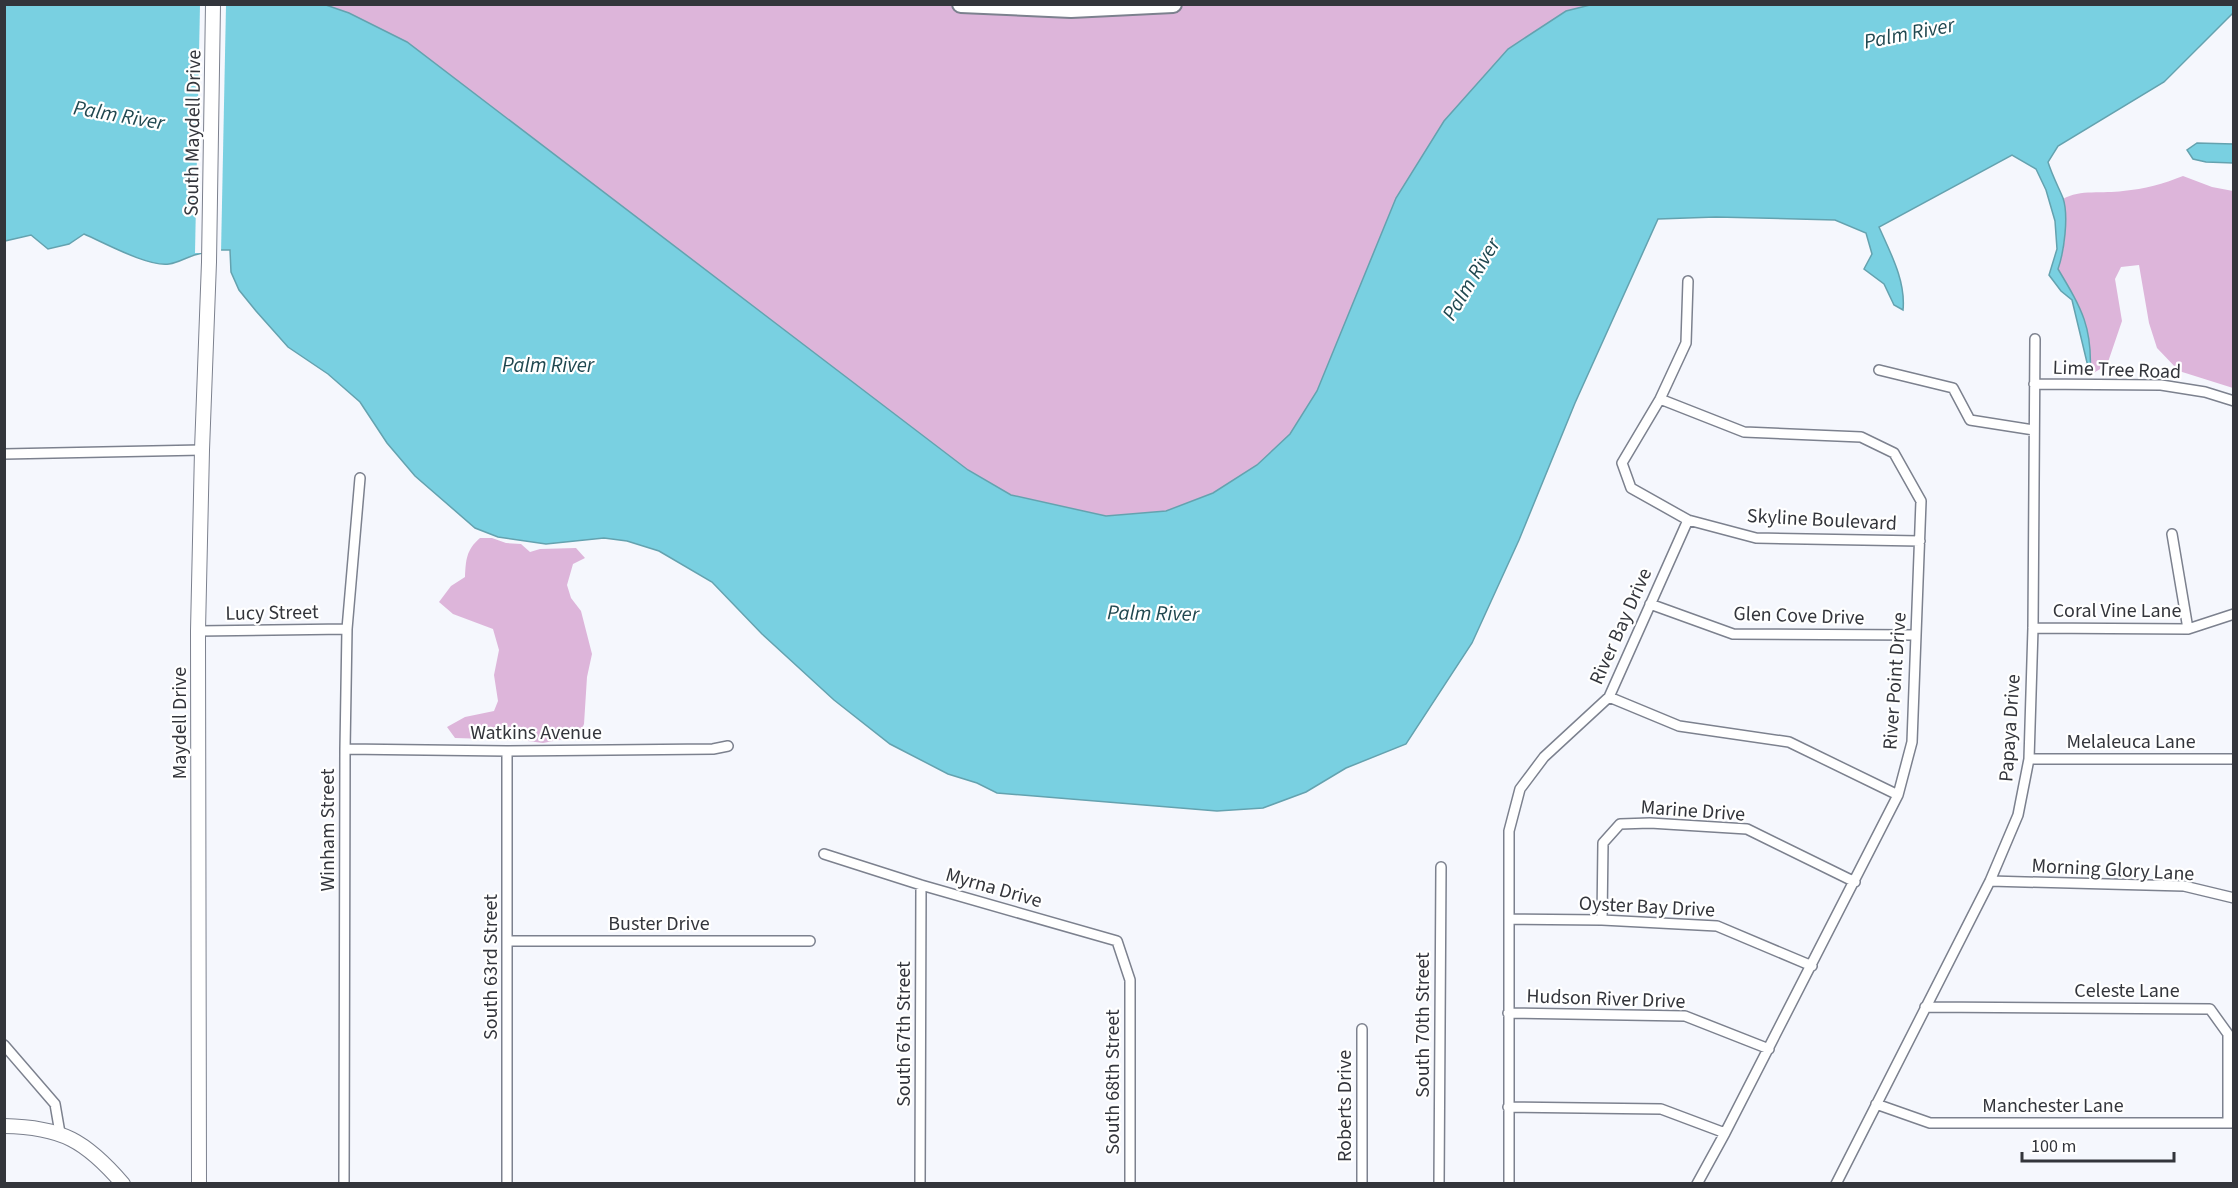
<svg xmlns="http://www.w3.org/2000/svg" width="2238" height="1188" font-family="'Source Sans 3',sans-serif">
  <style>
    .green { fill: #ddb5da }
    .water { fill: #79d0e1; stroke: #64a2af; stroke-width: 1.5 }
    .pier { fill: #f5f7fd }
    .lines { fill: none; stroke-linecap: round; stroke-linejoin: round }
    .street-casing { stroke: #7c818e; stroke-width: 12 }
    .secondary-casing { stroke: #7c818e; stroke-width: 16 }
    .highway-casing { stroke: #7c818e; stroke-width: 20 }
    .street { stroke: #fff; stroke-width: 9 }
    .secondary { stroke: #fff; stroke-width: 14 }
    .highway { stroke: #fff; stroke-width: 16 }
    .labels { text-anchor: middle; stroke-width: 4.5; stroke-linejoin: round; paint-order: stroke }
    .street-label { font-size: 20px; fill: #33353b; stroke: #fff }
    .water-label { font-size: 21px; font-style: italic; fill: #204850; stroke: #fff }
  </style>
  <rect width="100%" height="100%" fill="#f5f7fd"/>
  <path class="green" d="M323,5H1594L1566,11L1290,434L1257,465L1213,493L1166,511L1106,516L1011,495L968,470L407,42L349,13Z
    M2183,176L2212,187L2233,191V388L2179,371L2157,348L2149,323L2139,265L2121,267L2115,279L2122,321L2107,365L2090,375C2093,328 2082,309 2058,269C2066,247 2067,222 2063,199C2080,189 2103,194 2123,191C2145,189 2163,184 2183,176Z
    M480,538H492L506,543L521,544L530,552L540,549L576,548L585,558L573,564L567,585L571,598L581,611L592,654L587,677L584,724L579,736L543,743L528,741L515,734L488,739L455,738L447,727L465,717L494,711L498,701L494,675L499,650L493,629L453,614L439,602L451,586L465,577C466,560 466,550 480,538Z"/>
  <path class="water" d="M323,4L349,13L407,42L968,470L1011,495L1106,516L1166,511L1213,493L1257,465L1290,434L1317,391L1396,198L1444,121L1508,49L1566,11L1594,4H2233L2234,12L2164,82L2058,146L2048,162C2052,175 2058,186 2063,198C2069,216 2064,252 2058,269C2082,309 2093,328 2090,375L2072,300L2061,291L2049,275L2057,249L2055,221L2046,190L2036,169L2012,155L1879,227C1890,252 1906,281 1903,310L1894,305L1884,284L1864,269L1872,254L1866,233L1835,220L1716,217L1658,219L1575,403L1519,540L1472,643L1406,744L1346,768L1306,792L1263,808L1217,811L997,793L977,783L948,774L890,744L834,700L762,634L712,582L659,551L627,541L604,538L546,544L498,537L475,528L415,476L387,443L360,402L328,374L288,347L256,311L239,290L231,272L230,250H206V253C192,253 182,262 169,264C148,267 105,243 84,234L69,244L48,249L31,235L5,241L4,5Z
    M2197,143L2233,144V163L2206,162L2193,159L2187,150Z"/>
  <path class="pier" d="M200,5H226L221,253H195Z"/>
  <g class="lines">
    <defs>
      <path id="street" d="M1688,281L1686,343L1660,399L1622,463L1631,488L1688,520L1756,538L1920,541
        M1879,370L1953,388L1970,420L2034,430
        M2034,384L2161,385L2205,392L2234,401
        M1660,399L1744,432L1861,437L1894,453L1921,501L1912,742L1898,795L1725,1133L1697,1184
        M4,454L202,450
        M2172,534L2188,629
        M1650,604L1733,634L1916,635
        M2033,628L2188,629L2234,614
        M198,631L347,629
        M1609,697L1679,726L1789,742L1898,795
        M345,749L507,751L713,749L728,746
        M507,751V1184
        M2029,759H2234
        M824,854L921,885L1117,941L1130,980V1184
        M1990,881L2184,886L2234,898
        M1509,919L1602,920L1717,926L1812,966
        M1602,920L1603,843L1620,824L1650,823L1747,829L1855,882
        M508,941H810
        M1925,1007L2210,1009L2228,1034V1123
        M1508,1013L1685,1016L1769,1049
        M1362,1029V1184
        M4,1045L55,1104L60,1133
        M1876,1104L1930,1123H2233
        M1508,1107L1661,1109L1725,1133
        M344,1184L345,749L347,629L360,478
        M920,1184L921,885
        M1439,1184L1441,867
        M1509,1184V831L1520,789L1544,757L1609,697L1688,520
        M1836,1184L1990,881L2018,815L2029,759L2033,628L2035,339"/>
      <path id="secondary" d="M4,1126C62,1127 86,1141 123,1184
        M199,1184L198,631L202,450L209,262L213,4"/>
      <path id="highway" d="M961,4L1071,9L1173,4"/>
    </defs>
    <use href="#street" class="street-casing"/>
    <use href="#secondary" class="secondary-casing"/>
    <use href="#highway" class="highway-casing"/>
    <use href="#street" class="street"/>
    <use href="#secondary" class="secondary"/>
    <use href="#highway" class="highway"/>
  </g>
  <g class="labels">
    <g class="street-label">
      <text transform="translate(192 133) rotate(-89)" y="7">South Maydell Drive</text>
      <text transform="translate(2117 369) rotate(2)" y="7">Lime Tree Road</text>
      <text transform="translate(1822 519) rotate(3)" y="7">Skyline Boulevard</text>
      <text x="2117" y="617">Coral Vine Lane</text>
      <text transform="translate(272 612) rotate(-1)" y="7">Lucy Street</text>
      <text transform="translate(1799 615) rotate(2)" y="7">Glen Cove Drive</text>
      <text transform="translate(1620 626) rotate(-66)" y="7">River Bay Drive</text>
      <text transform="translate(1894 681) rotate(-86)" y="7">River Point Drive</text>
      <text transform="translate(179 723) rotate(-90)" y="7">Maydell Drive</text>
      <text transform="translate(2009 728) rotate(-86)" y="7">Papaya Drive</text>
      <text x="536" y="739">Watkins Avenue</text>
      <text x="2131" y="748">Melaleuca Lane</text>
      <text transform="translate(1693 810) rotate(4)" y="7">Marine Drive</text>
      <text transform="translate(327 830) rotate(-90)" y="7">Winham Street</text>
      <text transform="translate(2113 869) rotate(3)" y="7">Morning Glory Lane</text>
      <text transform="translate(994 887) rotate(16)" y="7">Myrna Drive</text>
      <text transform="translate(1647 906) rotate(3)" y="7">Oyster Bay Drive</text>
      <text x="659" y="930">Buster Drive</text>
      <text transform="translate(490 967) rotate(-90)" y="7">South 63rd Street</text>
      <text x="2127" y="997">Celeste Lane</text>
      <text transform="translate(1606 998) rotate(2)" y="7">Hudson River Drive</text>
      <text transform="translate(1422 1025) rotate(-90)" y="7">South 70th Street</text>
      <text transform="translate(903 1034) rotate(-90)" y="7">South 67th Street</text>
      <text transform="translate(1112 1082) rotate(-90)" y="7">South 68th Street</text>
      <text x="2053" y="1112">Manchester Lane</text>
      <text transform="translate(1344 1106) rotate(-90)" y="7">Roberts Drive</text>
    </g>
    <g class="water-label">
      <text transform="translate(1909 33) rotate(-11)" y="7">Palm River</text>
      <text transform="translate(119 115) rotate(10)" y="7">Palm River</text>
      <text transform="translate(1471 279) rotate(-59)" y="7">Palm River</text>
      <text x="548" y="372">Palm River</text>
      <text transform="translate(1153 613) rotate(1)" y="7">Palm River</text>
    </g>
  </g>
  <rect width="2238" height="1188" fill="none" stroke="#33353b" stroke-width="12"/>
  <path d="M2022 1152v9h152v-9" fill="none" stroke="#33353b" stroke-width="3"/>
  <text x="2031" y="1152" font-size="18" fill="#33353b" stroke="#ffffff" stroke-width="4.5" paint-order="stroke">100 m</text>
</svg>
